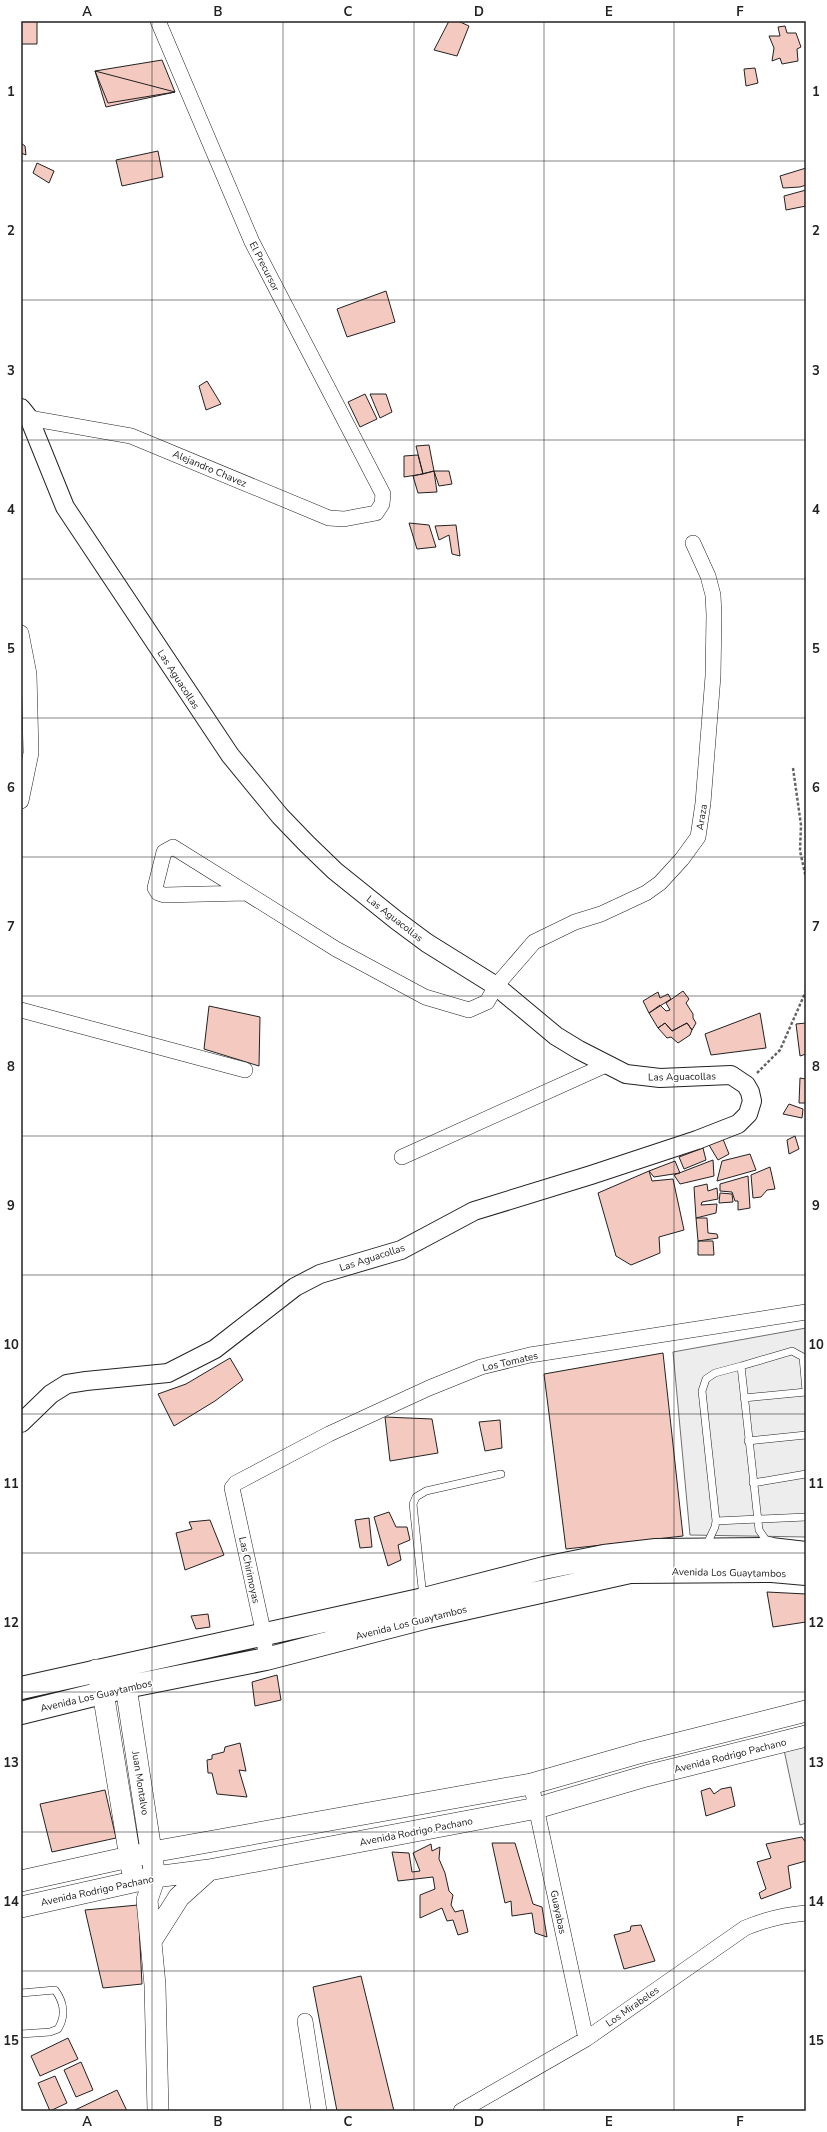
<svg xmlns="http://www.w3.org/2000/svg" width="827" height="2132" font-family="'Nunito Sans',sans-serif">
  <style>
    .parking { fill: #ededed; stroke: #6f6f6f }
    .building { fill: #f3c9c0; stroke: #222 }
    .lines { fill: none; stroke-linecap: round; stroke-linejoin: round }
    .service-casing { stroke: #222; stroke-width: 8 }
    .minor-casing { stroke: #222; stroke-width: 16 }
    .tertiary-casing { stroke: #222; stroke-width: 20 }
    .secondary-casing { stroke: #222; stroke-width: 22 }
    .primary-casing { stroke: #222; stroke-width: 24 }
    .path { stroke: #646464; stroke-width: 2.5; stroke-dasharray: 3 2; stroke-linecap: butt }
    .service { stroke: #fff; stroke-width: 7 }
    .minor { stroke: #fff; stroke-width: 15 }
    .tertiary { stroke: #fff; stroke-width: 18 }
    .secondary { stroke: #fff; stroke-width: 21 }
    .primary { stroke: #fff; stroke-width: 22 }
    .grid { fill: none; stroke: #222; stroke-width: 1; stroke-opacity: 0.55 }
    .labels { text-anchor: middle; stroke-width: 3; stroke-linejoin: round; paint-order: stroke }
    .street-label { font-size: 10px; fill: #222; stroke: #fff }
    .neatline { fill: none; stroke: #222; stroke-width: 1.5 }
    .grid-label { font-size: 13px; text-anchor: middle; font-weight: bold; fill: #222 }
  </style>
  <rect width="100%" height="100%" fill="#fff"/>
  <path class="parking" d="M806,1328V1537L690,1535L673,1352Z
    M806,1745V1823L800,1825L784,1750Z"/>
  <path class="building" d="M21,21H37V44H21Z
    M449,21H458L469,26L457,56L434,50Z
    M785,26L787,33H796L801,47L797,49L798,61L782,64L780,58L772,61L774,48L769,36H780L778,27Z
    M162,60L175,92L106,107L95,71Z
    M755,68L758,83L746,86L744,69Z
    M95,71L175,92L108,103Z
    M21,143L25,146L26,155L21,153Z
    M158,151L163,177L122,186L116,160Z
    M37,163L54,171L49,183L33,173Z
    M806,168V185L800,187L783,188L780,176Z
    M806,190V206L786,210L784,196Z
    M386,291L395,322L347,337L337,309Z
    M207,381L221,404L206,410L199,386Z
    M365,394L377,419L360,427L348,402Z
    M370,394H386L392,412L380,418Z
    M429,445L434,471L423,474L416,446Z
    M418,455L423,474L404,477V456Z
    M434,471H449L452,484L439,486Z
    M434,471L437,492L418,493L413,476Z
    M409,523L429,525L436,547L417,549Z
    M456,525L460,556L452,554L449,535L439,540L435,526Z
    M683,991L689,999L686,1003L693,1014V1018L696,1023L692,1030L687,1023L672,1031L665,1023L658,1028L649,1013L660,1005L666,1011L670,1010L666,1003Z
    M658,992L660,998L668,994L671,999L649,1013L643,1001Z
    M209,1006L260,1017L259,1066L204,1049Z
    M760,1013L766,1048L711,1055L705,1034Z
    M665,1023L672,1031L687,1023L692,1030L690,1035L678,1043L671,1037L667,1038L658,1028Z
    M806,1023V1054L800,1056L796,1024Z
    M800,1078L806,1079V1103H799Z
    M789,1104L803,1109L802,1118L783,1114Z
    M795,1136L799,1149L789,1154L787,1140Z
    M723,1139L729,1154L718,1160L709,1145Z
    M703,1148L706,1160L684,1169L679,1157Z
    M750,1154L756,1170L717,1181L722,1161Z
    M713,1160L714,1176L680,1184L674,1175Z
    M675,1161L680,1173L654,1177L649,1171Z
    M770,1167L775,1189L767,1190L761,1197L753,1198L751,1175Z
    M649,1171L652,1181L673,1179L684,1230L659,1237L660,1253L631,1265L616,1256L598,1193Z
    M748,1176L750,1208L738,1210V1201H735L732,1192L720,1191V1184Z
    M707,1184L708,1191L717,1188L718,1199L702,1202L701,1205L717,1204L716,1213L696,1218L694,1187Z
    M720,1193L732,1194L733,1202L719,1203Z
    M696,1218H707L708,1233L717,1234L718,1238L698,1241Z
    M698,1241H713L714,1255H698Z
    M663,1353L683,1536L566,1549L544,1374Z
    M230,1358L243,1380L215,1401L174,1426L158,1394L186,1384Z
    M385,1417L432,1419L438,1453L390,1461Z
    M500,1420L502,1448L485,1451L479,1422Z
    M389,1512L396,1527H407L410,1540L398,1545L401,1560L388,1566L374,1517Z
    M369,1518L372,1547L360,1548L355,1520Z
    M210,1520L224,1555L185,1570L176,1533L192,1529L189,1522Z
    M767,1592L806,1594V1622L773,1627Z
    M208,1614L210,1627L196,1629L191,1616Z
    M277,1675L281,1700L255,1706L252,1682Z
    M240,1743L246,1771L239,1770L247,1797L217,1794L212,1773H208L207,1760L212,1759V1755L224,1752L225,1747Z
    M731,1787L735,1806L706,1816L701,1791L710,1788L714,1794L721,1789Z
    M105,1790L116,1838L52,1852L40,1804Z
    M802,1837L806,1843V1861L788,1866L791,1888L761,1899L759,1893L766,1889L757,1862L771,1858L766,1844Z
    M492,1843H515L533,1904L542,1907L547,1937L535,1933L532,1913L512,1916L511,1901L505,1903Z
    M431,1844L432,1851L440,1847L439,1859L445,1873L449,1891L453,1895L451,1905L455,1912L463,1910L468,1932L458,1935L453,1920L447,1921L442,1908L420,1918V1895L435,1889L433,1877L398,1881L392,1852L409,1853L412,1872L420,1871L413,1853Z
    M138,1905L142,1984L103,1988L85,1910Z
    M641,1925L655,1961L624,1969L614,1935L630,1931L631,1926Z
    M361,1976L394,2111H337L313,1987Z
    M68,2038L78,2059L40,2076L31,2056Z
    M81,2062L93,2090L76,2097L64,2070Z
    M55,2076L67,2103L50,2111L38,2083Z
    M117,2090L127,2111H73Z"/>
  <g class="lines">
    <defs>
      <path id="service" d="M741,1366L792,1351L803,1357L806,1391
        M744,1398L806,1392
        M748,1441L806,1435
        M753,1483L806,1474
        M716,1521L806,1517
        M706,1546L715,1527L716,1521L702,1391L706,1379L715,1373L741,1366L759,1530L766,1540L772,1541
        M423,1597L413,1504L416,1497L426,1491L501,1474
        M21,1993L55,1990C64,2002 66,2016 58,2029L50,2032L21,2034"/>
      <path id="minor" d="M29,418L131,436L329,518L344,519L376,513L382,504L383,494L252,242L158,21
        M21,633L29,674L31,753L21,801
        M246,893L164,895L158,893L155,888L164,852L173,847L336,949L425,997L469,1010L487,1002L496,986L534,942L575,922L601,914L646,893L660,883L682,859L698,837L703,803L713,676L714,615L713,595L708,576L693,543
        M21,1010L245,1070
        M402,1157L606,1065
        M266,1659L264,1635L232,1488L236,1483L329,1434L429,1388L481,1367L530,1355L806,1312
        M531,1784L586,2039
        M305,2021L319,2111
        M461,2111L586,2039L745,1928C766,1919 784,1915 806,1913"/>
      <path id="tertiary" d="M21,408L29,418L65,507L230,755L280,816L307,844L335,871L396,920L427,943L496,986L556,1036L579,1050L626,1074L660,1078L731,1075L746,1085L750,1092L752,1101L748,1114L738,1124L697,1140L591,1175L474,1211L401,1250L320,1274L295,1287L215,1349L168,1373L86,1381L67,1384L51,1394L21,1423"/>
      <path id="secondary" d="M96,1670L103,1692L132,1870
        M122,1670L126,1687L155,1877L147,1900L155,1985L158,2111
        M21,1881L152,1852L531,1784L639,1753L806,1711
        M21,1907L155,1877L209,1870L537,1808L646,1776L806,1736
        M151,1941L179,1897L209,1870"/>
      <path id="primary" d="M21,1688L424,1599L544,1568L604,1556L656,1550L771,1549L806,1553
        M21,1713L126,1687L266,1659L428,1617L630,1572L772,1571L806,1574"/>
    </defs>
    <use href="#service" class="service-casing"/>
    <use href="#minor" class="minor-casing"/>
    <use href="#tertiary" class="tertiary-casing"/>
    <use href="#secondary" class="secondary-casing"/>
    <use href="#primary" class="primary-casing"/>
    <path class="path" d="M793,768L801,825L800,851L806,878
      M757,1073L780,1050L806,991"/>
    <use href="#service" class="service"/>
    <use href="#minor" class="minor"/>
    <use href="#tertiary" class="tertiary"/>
    <use href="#secondary" class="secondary"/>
    <use href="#primary" class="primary"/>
  </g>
  <path class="grid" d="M152,21V2111M283,21V2111M414,21V2111M544,21V2111M674,21V2111M21,161H806M21,300H806M21,440H806M21,579H806M21,718H806M21,857H806M21,996H806M21,1136H806M21,1275H806M21,1414H806M21,1553H806M21,1692H806M21,1832H806M21,1971H806"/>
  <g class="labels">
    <g class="street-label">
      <text transform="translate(265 266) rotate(63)" y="4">El Precursor</text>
      <text transform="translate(210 468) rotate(23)" y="4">Alejandro Chavez</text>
      <text transform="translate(179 679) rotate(57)" y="4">Las Aguacollas</text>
      <text transform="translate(701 817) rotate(-81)" y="4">Araza</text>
      <text transform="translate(395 918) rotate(38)" y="4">Las Aguacollas</text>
      <text transform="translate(682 1076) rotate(-1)" y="4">Las Aguacollas</text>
      <text transform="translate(372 1257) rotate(-18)" y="4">Las Aguacollas</text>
      <text transform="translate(510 1361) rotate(-13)" y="4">Los Tomates</text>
      <text transform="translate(250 1570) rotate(78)" y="4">Las Chirimoyas</text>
      <text transform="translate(729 1572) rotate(1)" y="4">Avenida Los Guaytambos</text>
      <text transform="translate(411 1622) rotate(-14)" y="4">Avenida Los Guaytambos</text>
      <text transform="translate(96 1695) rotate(-13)" y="4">Avenida Los Guaytambos</text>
      <text transform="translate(730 1755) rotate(-14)" y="4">Avenida Rodrigo Pachano</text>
      <text transform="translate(141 1783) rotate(81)" y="4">Juan Montalvo</text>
      <text transform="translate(416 1831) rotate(-11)" y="4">Avenida Rodrigo Pachano</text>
      <text transform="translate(97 1890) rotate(-12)" y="4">Avenida Rodrigo Pachano</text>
      <text transform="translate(559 1912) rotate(78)" y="4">Guayabas</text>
      <text transform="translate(632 2006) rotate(-35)" y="4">Los Mirabeles</text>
    </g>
  </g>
  <rect width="827" height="2132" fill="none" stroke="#ffffff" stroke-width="44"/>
  <rect x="22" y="22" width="783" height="2088" class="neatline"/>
  <g class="grid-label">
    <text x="87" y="16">A</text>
    <text x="218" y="16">B</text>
    <text x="348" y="16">C</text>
    <text x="479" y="16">D</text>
    <text x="609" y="16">E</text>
    <text x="740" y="16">F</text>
    <text x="11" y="96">1</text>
    <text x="816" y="96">1</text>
    <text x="11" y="235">2</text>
    <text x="816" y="235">2</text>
    <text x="11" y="375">3</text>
    <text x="816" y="375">3</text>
    <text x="11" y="514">4</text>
    <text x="816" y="514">4</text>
    <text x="11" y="653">5</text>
    <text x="816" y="653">5</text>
    <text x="11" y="792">6</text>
    <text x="816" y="792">6</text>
    <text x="11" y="931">7</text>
    <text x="816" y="931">7</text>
    <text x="11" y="1071">8</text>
    <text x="816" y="1071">8</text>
    <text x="11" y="1210">9</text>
    <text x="816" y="1210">9</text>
    <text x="11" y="1349">10</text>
    <text x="816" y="1349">10</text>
    <text x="11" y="1488">11</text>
    <text x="816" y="1488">11</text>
    <text x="11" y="1627">12</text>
    <text x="816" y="1627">12</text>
    <text x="11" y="1767">13</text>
    <text x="816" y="1767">13</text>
    <text x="11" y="1906">14</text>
    <text x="816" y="1906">14</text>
    <text x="11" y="2045">15</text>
    <text x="816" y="2045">15</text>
    <text x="87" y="2126">A</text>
    <text x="218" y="2126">B</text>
    <text x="348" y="2126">C</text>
    <text x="479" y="2126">D</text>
    <text x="609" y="2126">E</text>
    <text x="740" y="2126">F</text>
  </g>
</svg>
